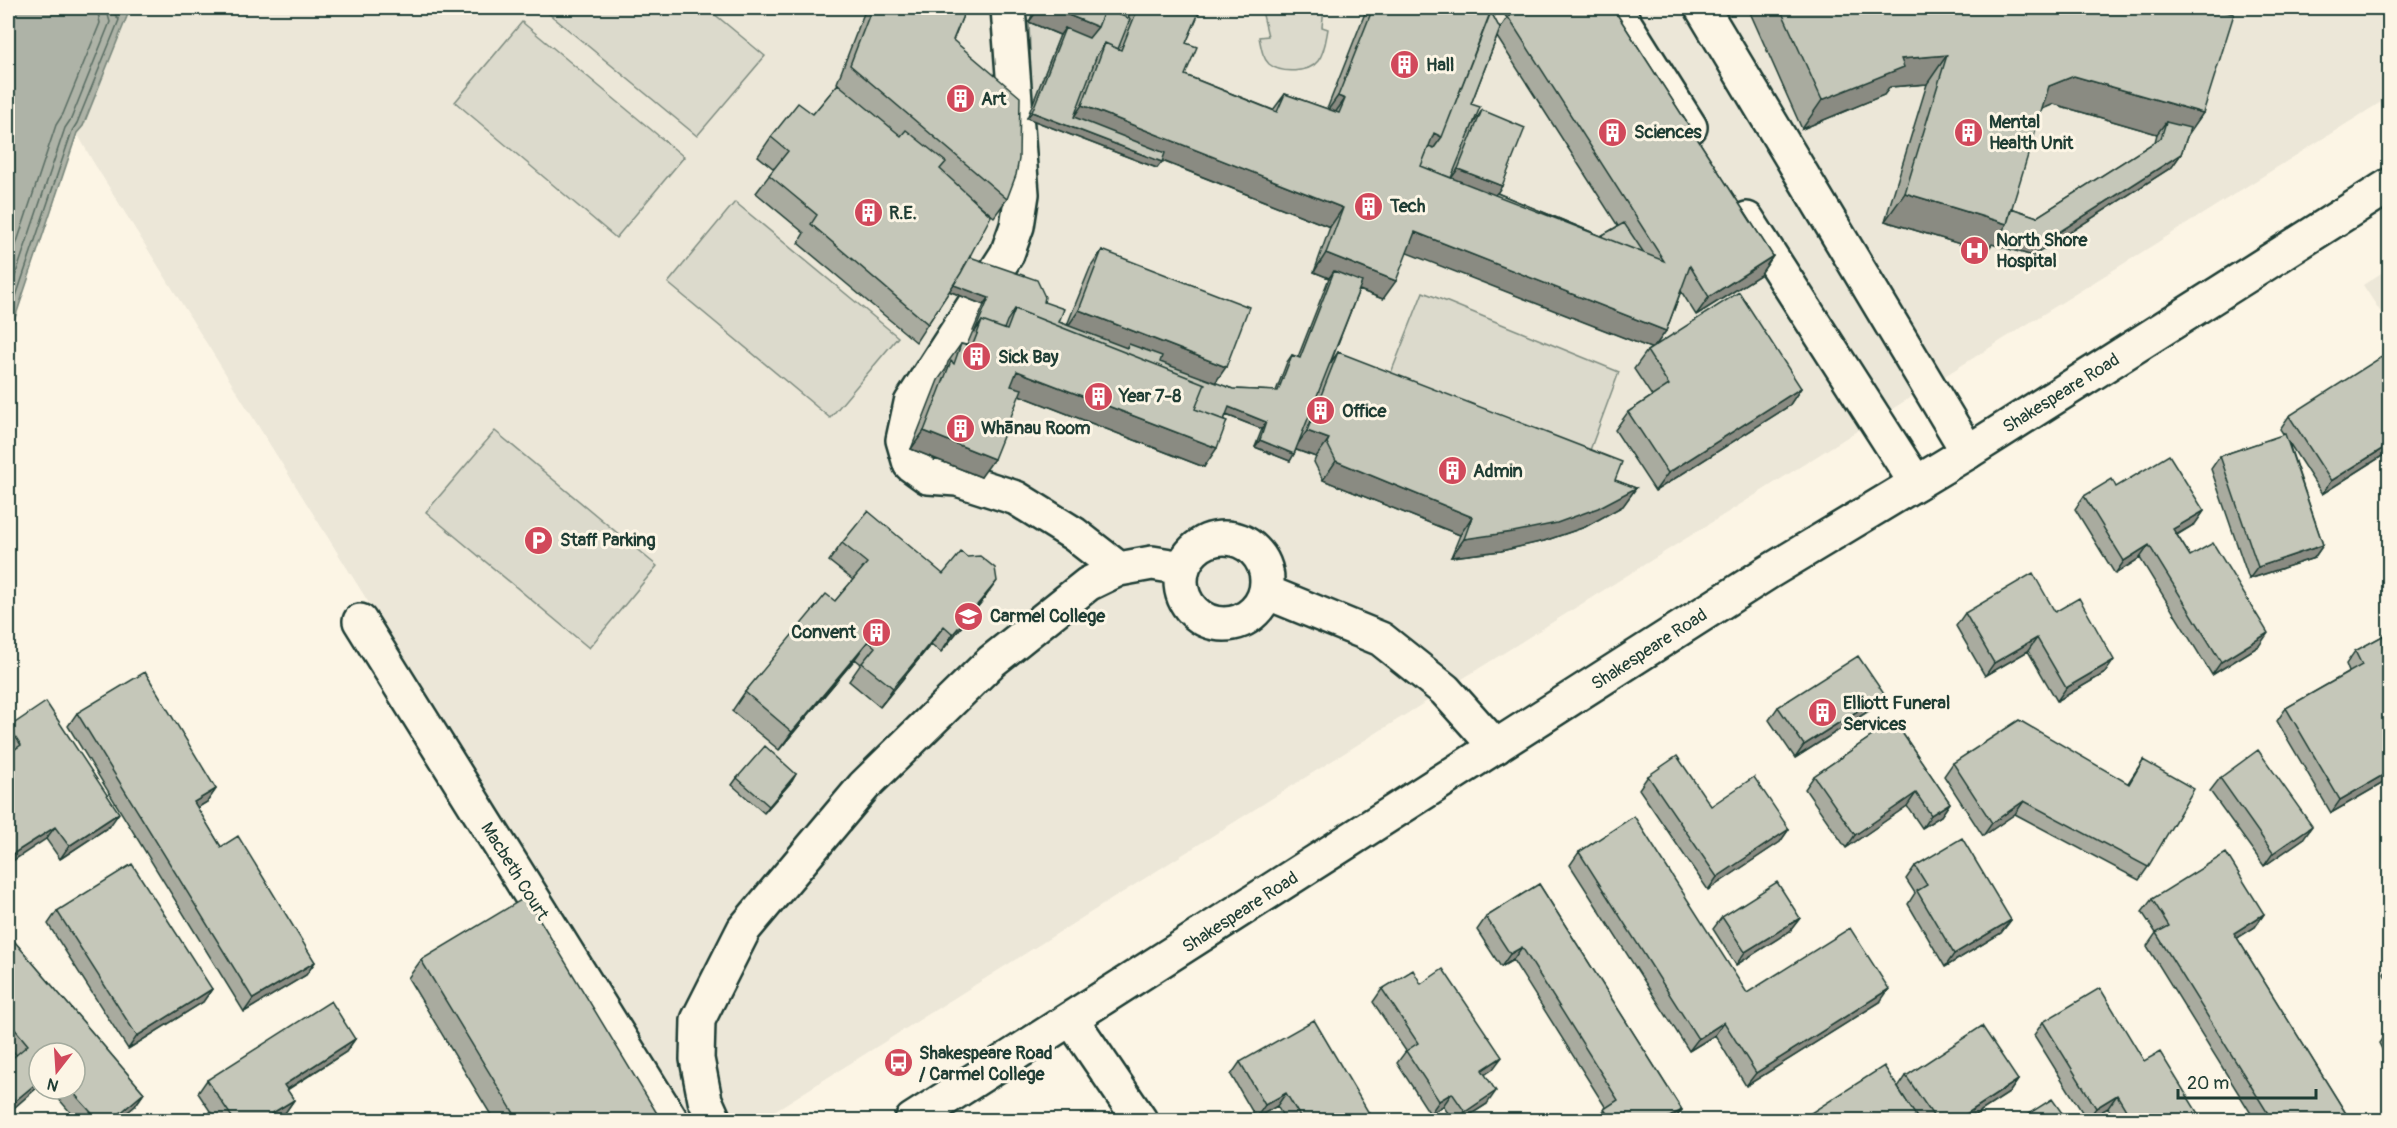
<svg xmlns="http://www.w3.org/2000/svg" width="2397" height="1128" font-family="Pangolin,sans-serif">
  <style>
    .built { fill: #ece7d8 }
    .green { fill: #dcdacc; stroke: #7e8c80; stroke-width: 1.5 }
    .water { fill: #aeb3a7; stroke: #758479; stroke-width: 1.5 }
    .lines { fill: none; stroke-linecap: round; stroke-linejoin: round }
    .shore { stroke: #586c62; stroke-width: 1.5 }
    .minor-casing { stroke: #1f3d34; stroke-width: 38 }
    .major-casing { stroke: #1f3d34; stroke-width: 38 }
    .minor { stroke: #fcf5e5; stroke-width: 33 }
    .major { stroke: #fcf5e5; stroke-width: 33 }
    .wall { fill: #a9ab9f; stroke: #1f3d34; stroke-width: 1.5; fill-rule: evenodd }
    .shaded-wall { fill: #8a8b82; stroke: #1f3d34; stroke-width: 1.5 }
    .building { fill: #c5c7b9; stroke: #1f3d34; stroke-width: 1.5 }
    .labels { text-anchor: middle; stroke-width: 6; stroke-linejoin: round; paint-order: stroke }
    .poi-label { font-size: 18px; font-weight: bold; fill: #1f3d34; stroke: #fcf5e5; text-anchor: start }
    .street-label { font-size: 18px; fill: #1f3d34; stroke: #fcf5e5 }
  </style>
  <rect width="100%" height="100%" fill="#fcf5e5"/>
  <filter id="ink" filterUnits="userSpaceOnUse"><feTurbulence type="fractalNoise" baseFrequency=".0167" numOctaves="2"/><feDisplacementMap in="SourceGraphic" scale="12" xChannelSelector="R" yChannelSelector="G"/><feConvolveMatrix kernelMatrix="1 2 1 2 8 2 1 2 1" color-interpolation-filters="sRGB"/></filter>
  <g filter="url(#ink)">
    <path class="built" d="M120,8H2389V97L760,1120H692L92,160L77,133L83,126L128,14L119,11Z
      M2389,268V325L2363,285Z"/>
    <path class="green" d="M542,8H707L765,56L697,136Z
      M1258,8H1324L1322,27L1328,29C1326,39 1325,52 1318,61C1309,73 1281,74 1269,64C1262,57 1261,46 1259,37L1268,36L1263,15Z
      M522,22L684,157L616,238L455,102Z
      M1029,22L1060,35L1032,106Z
      M735,202L898,337L830,418L668,283Z
      M1423,292L1619,372L1586,461L1387,383Z
      M495,431L657,566L589,648L426,512Z"/>
    <path class="water" d="M8,8H120L119,11L128,14L83,126L77,133L8,339Z"/>
    <g class="lines">
      <path class="shore" d="M8,269L56,125L63,114L100,23L97,8
        M8,297L65,128L71,119L110,22L106,8
        M8,320L72,131L77,123L119,20L114,13V8"/>
      <defs>
        <path id="minor" d="M1008,8L1022,194L1017,226L1007,254L911,403L903,440L910,464L928,477L957,479L1016,498L1074,534L1119,569
          M1615,8L1690,127
          M1702,8L1968,452
          M1747,219L1916,483
          M1181 581a43 43 0 1 1 86 0a43 43 0 1 1-86 0Z
          M1266,592L1381,639L1445,690L1496,747
          M360,621L671,1120
          M1072,1020L1140,1120
          M714,1120L705,1100L697,1059L698,1020L744,929L864,786L992,661L1088,584L1119,569L1152,563L1183,568"/>
        <path id="major" d="M912,1120L1767,573L1968,452L2390,185"/>
      </defs>
      <use href="#minor" class="minor-casing"/>
      <use href="#major" class="major-casing"/>
      <use href="#minor" class="minor"/>
      <use href="#major" class="major"/>
    </g>
    <path class="wall" d="M866,8H966L953,40L1007,199L994,217L977,203L970,257L1044,302L1059,322L1067,325L1090,268L1102,250L1215,383L1233,389L1276,391L1287,362L1292,355L1298,357L1329,278L1314,272L1330,227L1162,161L1157,168L1027,118L1060,35L1029,22L1035,8H1105V9L1128,18L1132,8H1201L1186,43L1185,75L1273,110L1285,94L1327,109L1367,8H1492L1491,12L1500,29L1507,18L1500,8H1613L1773,256L1760,275L1696,315L1681,291L1666,331L1655,346L1801,388L1789,406L1655,491L1615,430L1628,412L1652,396L1634,369L1647,351L1651,348L1407,252L1383,299L1359,290L1330,364L1338,352L1615,480L1636,488L1623,506L1585,527L1544,541L1501,551L1451,557L1460,535L1323,480L1314,462L1316,457L1296,450L1290,461L1255,447L1262,429L1226,415L1204,467L1019,395L981,477L911,449L938,380L946,369L948,362L961,344L967,345L984,305L949,291L916,342L798,243L804,233L756,193L774,169L758,156L771,137L813,114L838,84L837,83ZM1497,37L1618,226L1601,236L1497,193L1482,110L1474,123L1471,104Z
      M1748,8H2212L2203,113L2188,134L2181,154L2172,167L2033,256L1992,244L1986,252L1885,221L1927,84L1890,87L1884,95L1802,129ZM2054,104L2157,134L2155,142L2037,217L2011,208L2041,109Z
      M2390,366V451L2322,494L2288,441L2323,545L2314,558L2249,579L2211,469L2220,456L2284,435L2280,429L2289,416Z
      M2116,487L2204,511L2195,524L2177,535L2190,556L2259,646L2212,675L2140,558L2115,574L2075,509L2084,496Z
      M842,543L943,574L984,599L941,652L931,644L880,707L849,681L861,664L855,659L779,750L732,711L745,692L835,601L853,580L829,561Z
      M2055,612L2105,673L2057,701L2028,651L1985,676L1956,626L1965,613Z
      M2390,632V779L2331,813L2277,721L2286,708L2349,672L2346,664L2355,651Z
      M1778,707H1875L1795,758L1769,720Z
      M77,713L216,789L207,802L197,808L221,847L315,962L306,975L244,1012L68,726Z
      M1894,721L1950,803L1941,816L1922,828L1907,806L1846,848L1805,789L1814,776Z
      M9,727L110,826L60,859L46,839L8,752V729Z
      M2143,760L2148,867L2139,880L2015,814L1983,836L1944,776L1953,763L2128,783Z
      M796,774L792,781L764,813L732,785L737,778Z
      M1648,776L1711,806L1789,829L1780,842L1708,890L1639,789Z
      M2220,778L2303,839L2264,866L2210,791Z
      M1579,852L1747,993L1880,1002L1746,1086L1715,1035L1689,1051L1570,865Z
      M1915,866L2011,920L2001,933L1945,967L1908,904L1915,893L1906,879Z
      M1539,884L1682,1110L1674,1120H1596L1606,1108L1513,960L1501,967L1477,930L1486,917Z
      M2152,899L2264,914L2255,927L2237,938L2350,1120H2255L2147,946L2156,933L2142,912Z
      M57,911L212,989L203,1002L128,1049L48,924Z
      M1722,917L1800,918L1790,931L1736,965L1713,929Z
      M8,934L144,1093L135,1106L118,1120H77L50,1089H75L39,1053V1086L8,1113V1062L16,1055L8,1044Z
      M421,960L661,1120H494L408,978Z
      M2390,965V985L2384,974Z
      M1421,984L1493,1069L1485,1074L1487,1104L1462,1120H1453L1443,1106L1430,1114L1397,1063L1406,1051L1373,1002L1382,989Z
      M2043,1022L2144,1061L2202,1120H2115L2108,1108L2087,1120L2034,1035Z
      M2390,1029V1065L2379,1043L2388,1030Z
      M355,1039L346,1052L287,1090L294,1100L285,1113L272,1120H216L198,1093L207,1080Z
      M1240,1062L1373,1120H1285L1277,1106L1256,1118L1231,1075Z
      M1906,1076L2018,1080L2009,1093L1967,1120H1918L1898,1088Z"/>
    <path class="shaded-wall" d="M1039,8H1051L1098,27L1085,45L1065,28L1060,35L1029,22Z
      M1947,55L1927,84L1890,87L1884,95L1802,129L1822,100L1901,59Z
      M2074,76L2203,113L2183,142L2166,122L2157,134L2054,104L2029,115L2049,86Z
      M1338,96L1345,99L1332,117L1325,114Z
      M1082,105L1343,208L1330,227L1069,124Z
      M1032,112L1162,162L1157,168L1027,118Z
      M1434,133L1442,137L1429,155L1423,152Z
      M2181,154L2172,167L2033,256L1992,244L1986,252L1885,221L1905,193L2007,224L2042,243Z
      M1458,169L1502,186L1489,205L1445,187Z
      M1415,232L1666,331L1653,349L1402,251Z
      M1326,253L1396,281L1383,299L1331,279L1334,271L1329,278L1314,272Z
      M1773,256L1760,275L1696,315L1709,297Z
      M953,284L989,298L984,305L949,291Z
      M1079,310L1226,367L1213,386L1127,348L1129,344L1124,351L1066,329Z
      M1017,371L1217,448L1204,467L1004,389Z
      M1801,388L1789,406L1655,491L1668,473Z
      M1229,407L1266,422L1262,429L1224,414Z
      M924,431L994,459L981,477L911,449Z
      M1307,431L1329,439L1316,457L1294,449Z
      M1260,440L1294,454L1290,461L1255,447Z
      M2390,444V451L2322,494L2331,481Z
      M1336,461L1472,517L1460,535L1323,480Z
      M1636,488L1623,506L1585,527L1544,541L1501,551L1451,557L1464,539Z
      M2204,511L2195,524L2164,542L2173,529Z
      M2149,545L2140,558L2115,574L2124,561Z
      M2323,545L2314,558L2249,579L2258,567Z
      M997,581L984,599L941,652L953,634Z
      M944,626L931,644L880,707L893,688Z
      M2268,633L2259,646L2212,675L2221,662Z
      M2037,638L2028,651L1985,676L1994,663Z
      M868,641L855,659L779,750L792,732Z
      M2114,660L2105,673L2057,701L2066,688Z
      M1884,694L1875,707L1795,758L1804,745Z
      M2390,771V779L2331,813L2340,800Z
      M796,774L792,781L764,813L769,806Z
      M216,789L207,802L185,815L194,802Z
      M1916,793L1907,806L1846,848L1855,835Z
      M2024,801L2015,814L1983,836L1992,823Z
      M1950,803L1941,816L1922,828L1931,815Z
      M119,813L110,826L60,859L69,846Z
      M2312,826L2303,839L2264,866L2273,853Z
      M55,827L46,839L8,864V857Z
      M1789,829L1780,842L1708,890L1717,877Z
      M2264,914L2255,927L2225,946L2234,933Z
      M1800,918L1790,931L1736,965L1745,952Z
      M2011,920L2001,933L1945,967L1954,954Z
      M1522,947L1513,960L1501,967L1510,954Z
      M315,962L306,975L244,1012L253,999Z
      M212,989L203,1002L128,1049L137,1036Z
      M1889,989L1880,1002L1746,1086L1756,1073Z
      M1724,1022L1715,1035L1689,1051L1698,1039Z
      M355,1039L346,1052L275,1097L284,1085Z
      M1502,1057L1493,1069L1473,1083L1482,1070Z
      M2018,1080L2009,1093L1967,1120H1957Z
      M39,1081V1086L8,1113L15,1101Z
      M1496,1091L1487,1104L1462,1120H1459L1465,1112Z
      M144,1093L135,1106L118,1120H112Z
      M1286,1093L1277,1106L1256,1118L1265,1105Z
      M1452,1093L1443,1106L1430,1114L1439,1101Z
      M2117,1095L2108,1108L2087,1120L2096,1108Z
      M294,1100L285,1113L272,1120H261Z
      M1682,1110L1674,1120H1664Z"/>
    <path class="building" d="M872,8H966L953,40L1020,97L1019,159L1016,175L1007,199L850,65Z
      M1051,8H1105L1098,27Z
      M1138,8H1201L1186,43L1197,47L1185,75L1277,112L1285,94L1339,113L1345,99L1338,96L1373,8H1492L1442,137L1434,133L1421,166L1664,261L1508,17L1523,8H1613L1773,256L1709,297L1690,266L1666,331L1415,232L1396,281L1326,253L1343,208L1082,105L1105,43L1121,50Z
      M1780,8H2212L2234,14L2203,113L2074,76L2049,86L2007,224L1905,193L1947,55L1901,59L1904,67L1822,100Z
      M1105,9L1130,19L1118,49L1105,43L1097,55L1074,117L1165,153L1162,162L1032,112L1065,28L1089,38L1098,27Z
      M1491,12L1500,29L1471,104L1480,107L1451,178L1421,166L1429,146L1434,148L1442,137Z
      M838,84L901,136L906,130L946,162L940,169L991,216L961,273L928,324L811,224L817,215L769,175L788,151L771,137L798,103L813,114Z
      M1482,110L1525,128L1502,186L1458,169Z
      M2166,122L2190,128L2181,154L2042,243L2002,231L2007,224L2011,208L2037,217L2161,138Z
      M1497,193L1601,236L1624,223L1644,253L1495,195Z
      M1102,250L1249,307L1226,367L1079,310Z
      M970,257L1037,280L1045,297L1044,302L1064,309L1059,322L1127,348L1129,344L1162,356L1160,362L1233,389L1278,391L1292,355L1300,358L1334,271L1362,282L1294,454L1260,440L1266,422L1229,407L1224,420L1195,409L1205,384L1015,309L1007,321L1004,329L982,321L974,333L989,298L954,285Z
      M1739,292L1801,388L1668,473L1628,412L1669,385L1647,351Z
      M1015,309L1205,384L1195,409L1227,421L1217,448L1017,371L1011,386L1022,389L994,459L924,431L951,361L954,364L961,344L972,347L982,321L1007,330Z
      M1338,352L1622,462L1615,480L1636,488L1598,508L1557,523L1513,532L1464,539L1472,517L1336,461L1327,443L1329,439L1307,431Z
      M2383,356L2390,366V444L2331,481L2289,416Z
      M2285,434L2323,545L2258,567L2220,456Z
      M2169,455L2204,511L2173,529L2190,556L2213,543L2268,633L2221,662L2149,545L2124,561L2084,496L2112,479L2116,487Z
      M868,511L943,574L961,552L967,557L980,556L995,568L997,581L953,634L944,626L893,688L862,663L875,647L868,641L792,732L745,692L826,594L835,601L867,563L842,543Z
      M2033,573L2055,612L2079,598L2114,660L2066,688L2037,638L1994,663L1965,613Z
      M2390,632V771L2340,800L2286,708L2362,665L2355,651Z
      M1858,656L1884,694L1804,745L1778,707Z
      M145,672L216,789L194,802L221,847L238,836L315,962L253,999L77,713Z
      M46,702L119,813L69,846L55,827L8,857V754L21,745L9,727Z
      M2019,720L2129,784L2143,760L2194,789L2148,867L2024,801L1992,823L1953,763Z
      M1894,721L1950,803L1931,815L1916,793L1855,835L1814,776Z
      M765,746L796,774L769,806L737,778Z
      M2258,750L2312,826L2273,853L2220,778Z
      M1677,756L1711,806L1754,777L1789,829L1717,877L1648,776Z
      M1634,816L1747,993L1850,928L1889,989L1756,1073L1724,1022L1698,1039L1579,852Z
      M1962,838L2011,920L1954,954L1917,891L1927,885L1915,866Z
      M2226,853L2264,914L2234,933L2350,1120H2272L2156,933L2169,926L2152,899Z
      M132,864L212,989L137,1036L57,911Z
      M1777,882L1800,918L1745,952L1722,917Z
      M1539,884L1682,1110L1664,1120H1611L1604,1109L1618,1100L1522,947L1510,954L1486,917Z
      M526,897L661,1120H518L421,960Z
      M8,934L144,1093L112,1120H98L70,1089H75V1053H39V1081L15,1101L8,1091V1062L28,1045L8,1021Z
      M1443,969L1502,1057L1482,1070L1496,1091L1465,1112L1452,1093L1439,1101L1406,1051L1418,1043L1382,989L1413,970L1421,984Z
      M2100,988L2144,1061L2160,1052L2202,1120H2132L2117,1095L2096,1108L2043,1022Z
      M331,1001L355,1039L284,1085L294,1100L261,1120H234L207,1080Z
      M1314,1020L1373,1120H1302L1286,1093L1265,1105L1240,1062Z
      M1982,1026L2018,1080L1957,1120H1936L1906,1076Z
      M1884,1066L1916,1116L1908,1120H1800Z
      M2052,1099L2067,1120H2019Z"/>
  </g>
  <defs>
    <symbol id="building-disc" viewBox="-11 -11 22 22"><circle r="9.5" fill="#d1495b" stroke="#fcf5e5"/><path d="M-4-6H4V6H1V3H-1V6H-4ZM-2.5-4.3h1.7v1.8h-1.7ZM.8-4.3h1.7v1.8H.8ZM-2.5-1h1.7V.8h-1.7ZM.8-1h1.7V.8H.8Z" fill="#fff"/></symbol>
    <symbol id="hospital-disc" viewBox="-11 -11 22 22"><circle r="9.5" fill="#d1495b" stroke="#fcf5e5"/><path d="M-5-5h3v3.5h4V-5h3V5h-3V1.5h-4V5h-3Z" fill="#fff"/></symbol>
    <symbol id="parking-disc" viewBox="-11 -11 22 22"><circle r="9.5" fill="#d1495b" stroke="#fcf5e5"/><path d="M-3.5-5.5H1a3.5 3.5 0 0 1 0 7H-1V5.5H-3.5ZM-1-3.4V-.6H.8a1.4 1.4 0 0 0 0-2.8Z" fill="#fff"/></symbol>
    <symbol id="school-disc" viewBox="-11 -11 22 22"><circle r="9.5" fill="#d1495b" stroke="#fcf5e5"/><path d="M0-5L7-2L0 1L-7-2ZM-4 1L0 2.5L4 1V4Q0 6-4 4Z" fill="#fff"/></symbol>
    <symbol id="bus-disc" viewBox="-11 -11 22 22"><circle r="9.5" fill="#d1495b" stroke="#fcf5e5"/><path d="M-5-6H5V4H4V6H2V4H-2V6H-4V4H-5ZM-3.5-4V0h7V-4ZM-3.5 1.2v1.5H-2V1.2ZM2 1.2v1.5H3.5V1.2Z" fill="#fff"/></symbol>
  </defs>
  <g fill-rule="evenodd">
    <use href="#building-disc" x="1388" y="48" width="33" height="33"/>
    <use href="#building-disc" x="944" y="82" width="33" height="33"/>
    <use href="#building-disc" x="1596" y="116" width="33" height="33"/>
    <use href="#building-disc" x="1952" y="116" width="33" height="33"/>
    <use href="#building-disc" x="1352" y="190" width="33" height="33"/>
    <use href="#building-disc" x="852" y="196" width="33" height="33"/>
    <use href="#hospital-disc" x="1958" y="234" width="33" height="33"/>
    <use href="#building-disc" x="960" y="340" width="33" height="33"/>
    <use href="#building-disc" x="1082" y="380" width="33" height="33"/>
    <use href="#building-disc" x="1304" y="394" width="33" height="33"/>
    <use href="#building-disc" x="944" y="412" width="33" height="33"/>
    <use href="#building-disc" x="1436" y="454" width="33" height="33"/>
    <use href="#parking-disc" x="522" y="524" width="33" height="33"/>
    <use href="#school-disc" x="952" y="600" width="33" height="33"/>
    <use href="#building-disc" x="860" y="616" width="33" height="33"/>
    <use href="#building-disc" x="1806" y="696" width="33" height="33"/>
    <use href="#bus-disc" x="882" y="1046" width="33" height="33"/>
  </g>
  <g class="labels">
    <g class="poi-label">
      <text x="1426" y="71">Hall</text>
      <text x="981" y="105">Art</text>
      <text x="1989" y="128">Mental<tspan x="1989" dy="21">Health Unit</tspan></text>
      <text x="1634" y="138">Sciences</text>
      <text x="1390" y="212">Tech</text>
      <text x="889" y="219">R.E.</text>
      <text x="1996" y="246">North Shore<tspan x="1996" dy="21">Hospital</tspan></text>
      <text x="998" y="363">Sick Bay</text>
      <text x="1119" y="402">Year 7-8</text>
      <text x="1342" y="417">Office</text>
      <text x="981" y="434">Whānau Room</text>
      <text x="1473" y="477">Admin</text>
      <text x="560" y="546">Staff Parking</text>
      <text x="990" y="622">Carmel College</text>
      <text x="856" y="638" text-anchor="end">Convent</text>
      <text x="1843" y="709">Elliott Funeral<tspan x="1843" dy="21">Services</tspan></text>
      <text x="919" y="1059">Shakespeare Road<tspan x="919" dy="21">/ Carmel College</tspan></text>
    </g>
    <g class="street-label">
      <text transform="translate(2061 393) rotate(-32)" y="6">Shakespeare Road</text>
      <text transform="translate(1649 649) rotate(-33)" y="6">Shakespeare Road</text>
      <text transform="translate(515 871) rotate(58)" y="6">Macbeth Court</text>
      <text transform="translate(1240 912) rotate(-33)" y="6">Shakespeare Road</text>
    </g>
  </g>
  <rect width="2397" height="1128" fill="none" stroke="#fcf5e5" stroke-width="30"/>
  <rect x="15" y="15" width="2367" height="1098" fill="none" stroke="#1f3d34" stroke-width="2" filter="url(#ink)"/>
  <g transform="translate(57 1071) rotate(197)"><circle r="28" fill="#fcf5e5" stroke="#a4ab9e" stroke-width="1.5"/>
  <path d="M0-4.5L10 22L0 15L-10 22Z" fill="#d1495b"/>
  <text y="-9" font-size="16" font-weight="bold" text-anchor="middle" fill="#1f3d34">N</text>
  </g>
  <path d="M2178 1089v9h138v-9" fill="none" stroke="#1f3d34" stroke-width="3"/>
  <text x="2187" y="1089" font-size="18" fill="#1f3d34" stroke="#fcf5e5" stroke-width="4.5" paint-order="stroke">20 m</text>
</svg>
